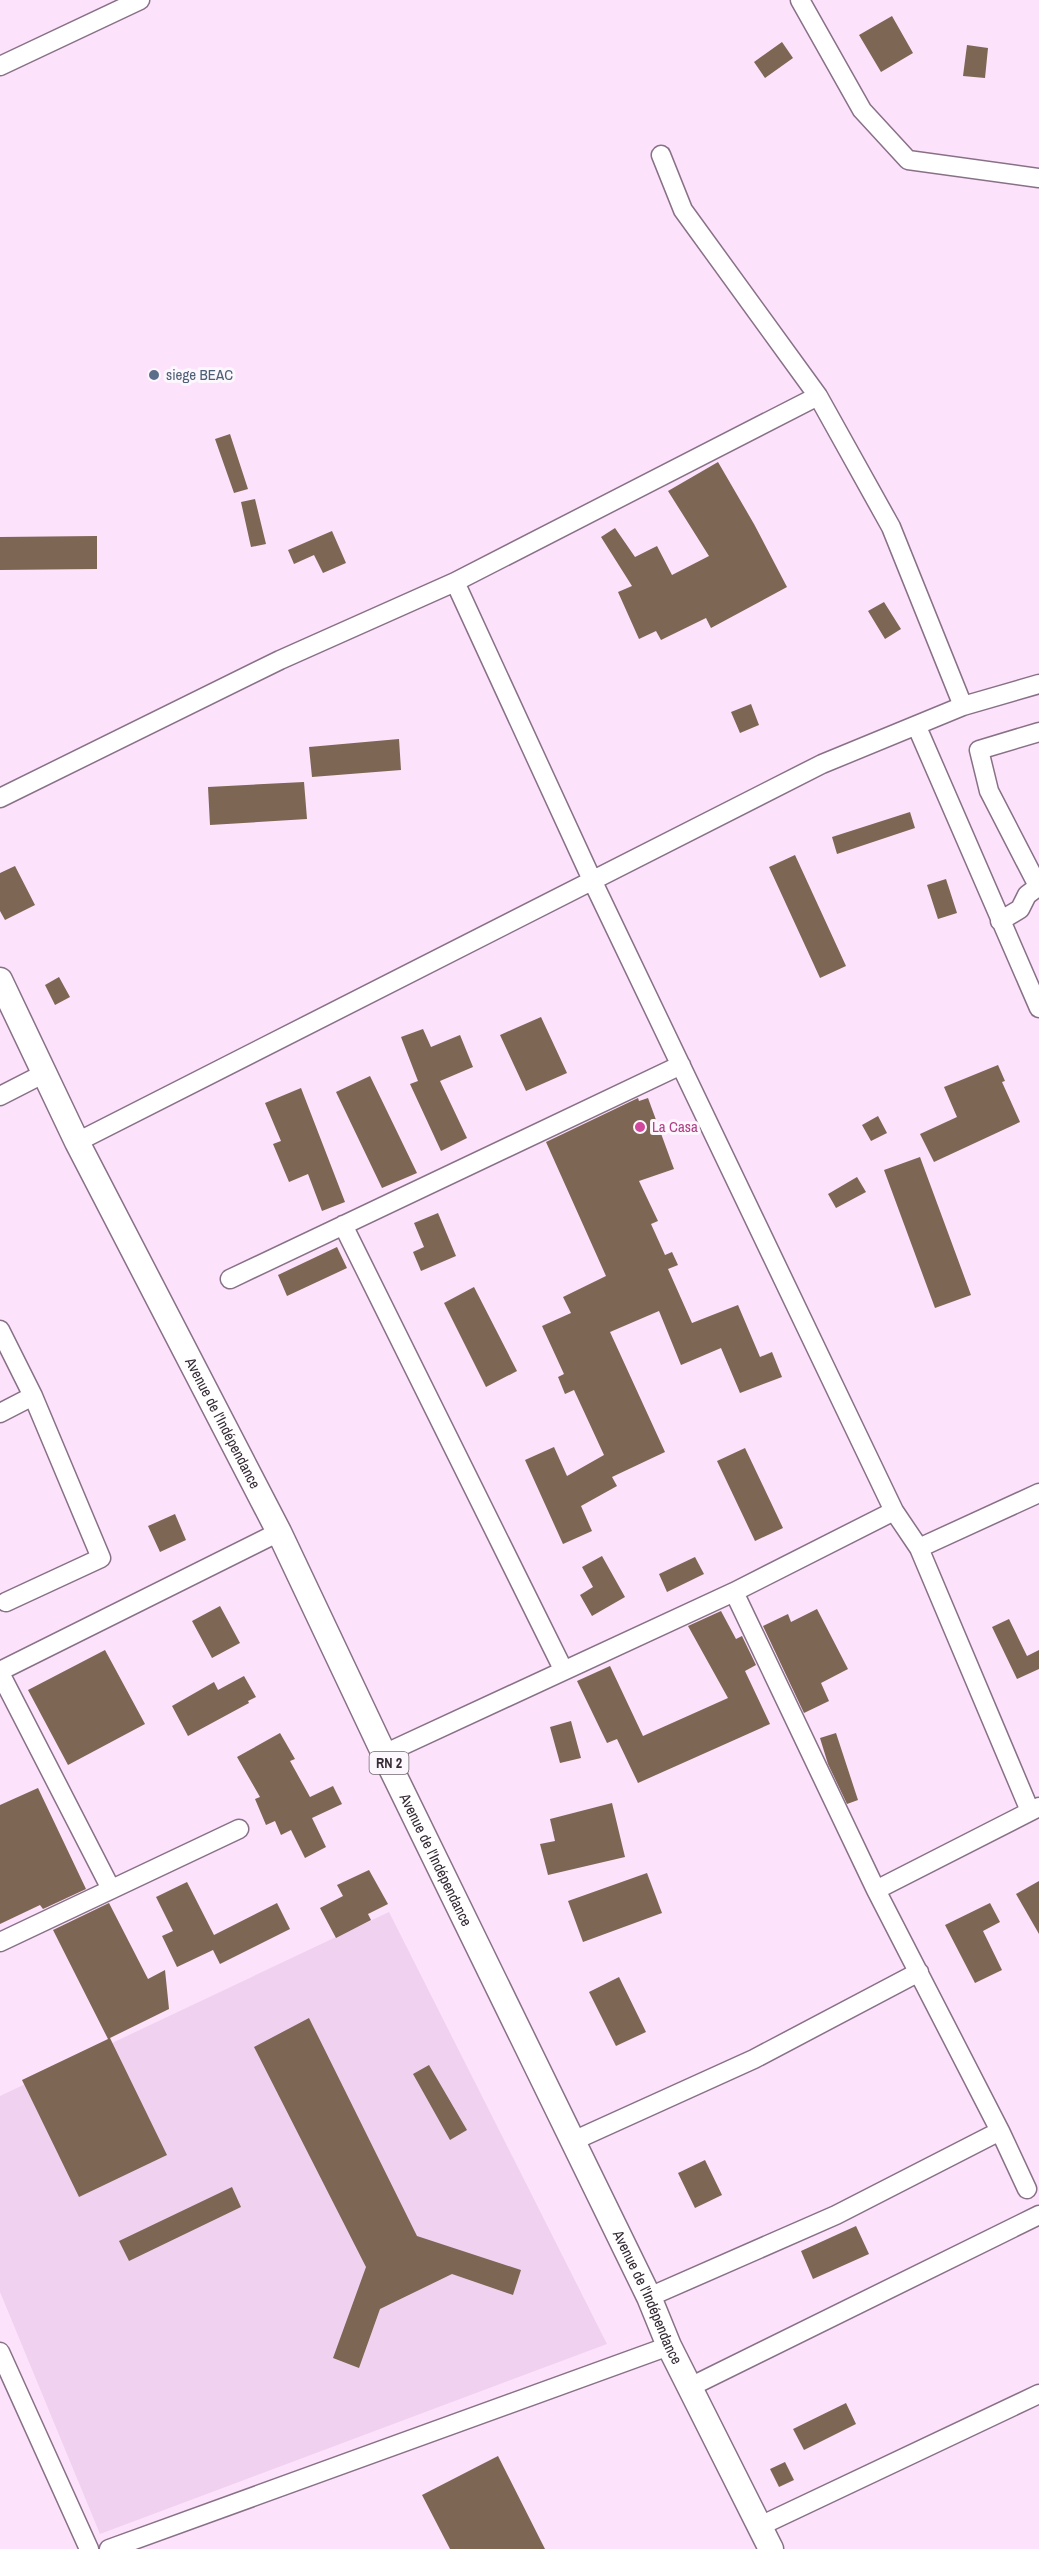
<svg xmlns="http://www.w3.org/2000/svg" width="1039" height="2549" font-family="'Archivo Narrow',sans-serif">
  <style>
    .built { fill: #f0d2f0 }
    .building { fill: #7d6654 }
    .lines { fill: none; stroke-linecap: round; stroke-linejoin: round }
    .minor-casing { stroke: #887187; stroke-width: 21 }
    .major-casing { stroke: #887187; stroke-width: 27 }
    .minor { stroke: #fff; stroke-width: 18 }
    .major { stroke: #fff; stroke-width: 24 }
    .service-dot { fill: #5c6f8a; stroke: #fcf7fc; stroke-width: 2 }
    .hotel-dot { fill: #d1479c; stroke: #fcf7fc; stroke-width: 2 }
    .labels { text-anchor: middle; stroke-width: 6; stroke-linejoin: round; paint-order: stroke }
    .shield { fill: #fcf7fc; stroke: #716971; stroke-width: 1.5 }
    .shield-label { font-size: 14px; font-weight: bold; fill: #362c36 }
    .service-label { font-size: 15px; fill: #4e5e75; stroke: #fcf7fc; text-anchor: start }
    .hotel-label { font-size: 15px; fill: #b23c85; stroke: #fcf7fc; text-anchor: start }
    .street-label { font-size: 15px; fill: #362c36; stroke: #fcf7fc }
  </style>
  <rect width="100%" height="100%" fill="#fce2fb"/>
  <path class="built" d="M389,1912L607,2344L100,2534L0,2292V2096Z"/>
  <path class="building" d="M892,16L913,53L881,72L859,35Z
    M782,42L793,58L765,78L754,62Z
    M967,45L988,48L985,78L963,76Z
    M230,434L248,489L234,493L215,439Z
    M718,462L754,524L787,587L711,628L706,618L661,640L656,631L639,639L618,592L632,586L601,537L615,528L635,557L657,546L672,575L709,556L668,491Z
    M255,499L266,544L251,547L241,502Z
    M332,531L346,563L323,573L314,555L294,564L288,550Z
    M97,536V569L0,570V537Z
    M884,602L901,629L885,639L868,611Z
    M751,704L759,725L740,733L731,712Z
    M399,739L401,770L312,777L309,747Z
    M304,782L307,819L210,825L208,787Z
    M910,812L915,828L837,854L832,837Z
    M795,855L846,966L820,978L769,867Z
    M15,866L35,905L5,920L0,911V873Z
    M946,879L957,913L938,919L927,885Z
    M59,977L70,997L55,1005L45,985Z
    M541,1017L567,1073L526,1091L500,1035Z
    M423,1029L431,1047L460,1035L473,1067L440,1081L467,1138L441,1151L410,1084L418,1081L401,1037Z
    M998,1065L1005,1081L1002,1082L1020,1122L934,1162L920,1134L957,1117L944,1087Z
    M370,1076L417,1173L382,1188L336,1092Z
    M301,1088L345,1202L322,1211L308,1174L289,1182L273,1144L281,1141L265,1103Z
    M638,1098L639,1101L648,1098L674,1169L639,1181L658,1221L651,1224L665,1255L672,1252L678,1265L668,1269L692,1323L738,1305L760,1357L772,1352L782,1377L740,1393L721,1348L681,1365L659,1311L610,1332L665,1452L612,1477L617,1486L581,1506L592,1531L563,1544L525,1460L554,1447L567,1476L604,1455L574,1390L565,1394L558,1377L564,1374L542,1326L571,1313L563,1297L606,1276L546,1142Z
    M878,1116L887,1133L871,1141L862,1125Z
    M920,1157L971,1295L935,1308L884,1170Z
    M857,1177L866,1192L836,1208L828,1194Z
    M438,1213L456,1256L421,1271L413,1252L424,1247L414,1223Z
    M337,1247L347,1268L287,1296L278,1275Z
    M474,1287L517,1371L486,1387L444,1303Z
    M745,1448L783,1528L755,1541L717,1461Z
    M175,1514L186,1540L160,1552L148,1526Z
    M602,1556L625,1597L592,1616L580,1595L593,1587L582,1567Z
    M695,1557L704,1574L667,1592L659,1574Z
    M220,1606L240,1643L212,1658L192,1621Z
    M817,1609L848,1669L821,1683L829,1701L804,1713L763,1626L788,1614L791,1622Z
    M721,1611L736,1639L742,1636L756,1665L745,1671L770,1724L638,1783L617,1739L607,1743L577,1681L610,1666L643,1736L728,1698L688,1626Z
    M1009,1619L1027,1656L1039,1650V1669L1017,1679L992,1627Z
    M105,1650L145,1724L68,1765L28,1690Z
    M244,1676L256,1697L248,1701L249,1703L188,1736L172,1706L214,1682L218,1690Z
    M571,1721L581,1758L560,1763L550,1727Z
    M280,1733L295,1759L290,1761L310,1797L333,1786L342,1804L312,1818L326,1847L305,1858L291,1830L281,1835L275,1821L266,1825L255,1799L260,1797L237,1757Z
    M836,1733L858,1800L847,1804L828,1764L820,1738Z
    M38,1788L86,1889L43,1909L40,1905L0,1924V1805Z
    M612,1803L625,1857L548,1875L540,1844L555,1841L550,1819Z
    M369,1870L388,1904L368,1914L371,1920L336,1938L320,1908L343,1896L337,1885Z
    M647,1873L662,1913L583,1942L568,1901Z
    M1039,1881V1934L1016,1894Z
    M187,1882L214,1935L277,1903L290,1929L220,1964L213,1950L177,1967L162,1936L173,1931L156,1897Z
    M109,1903L148,1979L165,1970L169,2009L110,2038L167,2155L79,2197L22,2080L108,2039L53,1930Z
    M990,1903L1000,1922L983,1931L1002,1970L975,1983L945,1925Z
    M619,1977L646,2032L616,2046L589,1992Z
    M309,2018L417,2236L521,2270L513,2295L452,2274L380,2309L359,2368L333,2358L366,2267L254,2047Z
    M429,2065L467,2130L450,2140L413,2074Z
    M705,2160L722,2195L695,2208L678,2173Z
    M232,2187L241,2207L129,2261L119,2241Z
    M856,2226L869,2254L813,2279L801,2251Z
    M846,2403L856,2424L804,2450L793,2429Z
    M498,2456L545,2549H450L422,2495Z
    M785,2462L794,2480L779,2487L770,2469Z"/>
  <g class="lines">
    <defs>
      <path id="minor" d="M800,0L862,110L908,160L1039,178
        M0,66L140,0
        M661,155L683,210L818,396L891,527L963,706
        M455,582L593,882L894,1511L919,1548L1039,1493
        M917,727L1039,1008
        M1039,732L979,750L989,791L1039,888
        M0,798L280,660L455,582L818,396
        M1000,921L1020,909L1027,895L1039,886
        M0,1096L45,1073
        M77,1142L822,764L963,706L1039,684
        M343,1225L563,1669
        M230,1279L681,1065
        M0,1330L33,1396L101,1558L6,1602
        M0,1413L33,1396
        M919,1548L1030,1811
        M734,1592L876,1890L1000,2131L1027,2189
        M0,1671L279,1532
        M0,1673L111,1889
        M384,1754L734,1592L894,1511
        M876,1890L1039,1807
        M0,1942L239,1829
        M573,2141L754,2059L919,1972
        M649,2297L836,2215L1000,2131
        M0,2352L89,2549
        M690,2387L1039,2215
        M760,2526L1039,2394
        M109,2549L669,2346"/>
      <g id="major">
        <path id="s1" d="M0,980L77,1142L279,1532L384,1754L649,2297L669,2346L771,2549"/>
      </g>
    </defs>
    <use href="#minor" class="minor-casing"/>
    <use href="#major" class="major-casing"/>
    <use href="#minor" class="minor"/>
    <use href="#major" class="major"/>
  </g>
  <circle class="service-dot" cx="154" cy="375" r="6"/>
  <circle class="hotel-dot" cx="640" cy="1127" r="6"/>
  <g class="labels">
    <rect class="shield" x="369.5" y="1752" width="39" height="22" rx="4.5"/>
    <g class="shield-label">
      <text x="389" y="1768">RN 2</text>
    </g>
    <g class="service-label">
      <text x="166" y="380">siege BEAC</text>
    </g>
    <g class="hotel-label">
      <text x="652" y="1132">La Casa</text>
    </g>
    <g class="street-label">
      <text dy="5" stroke="none"><textPath href="#s1" startOffset="496">Avenue de l'Indépendance</textPath></text>
      <text dy="5" stroke="none"><textPath href="#s1" startOffset="982">Avenue de l'Indépendance</textPath></text>
      <text dy="5" stroke="none"><textPath href="#s1" startOffset="1468">Avenue de l'Indépendance</textPath></text>
    </g>
  </g>
</svg>
